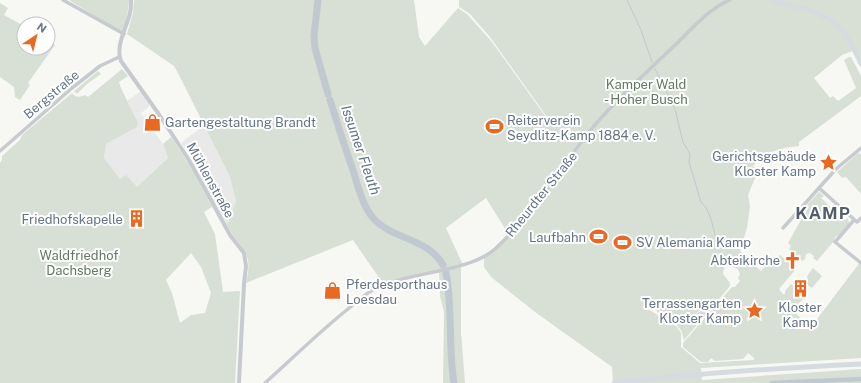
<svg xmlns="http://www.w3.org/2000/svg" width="861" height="383" font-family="'Public Sans',sans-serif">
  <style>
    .built { fill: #e8e9e8 }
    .green { fill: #d8dfd5; fill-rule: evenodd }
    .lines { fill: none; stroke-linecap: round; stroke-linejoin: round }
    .stream { stroke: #c0c9d0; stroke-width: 1 }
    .canal { stroke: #c0c9d0; stroke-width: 4.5 }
    .river { stroke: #c0c9d0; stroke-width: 7 }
    .minor { stroke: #c7cace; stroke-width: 3.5 }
    .tertiary { stroke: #c7cace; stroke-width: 4 }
    .secondary { stroke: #d6dbdf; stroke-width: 4.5 }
    .primary { stroke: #d6dbdf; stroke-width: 5 }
    .labels { text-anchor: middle; stroke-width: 4; stroke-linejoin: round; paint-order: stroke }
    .park-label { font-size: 13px; fill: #637861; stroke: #fff }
    .street-label { font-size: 13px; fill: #657486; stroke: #fff }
    .poi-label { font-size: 13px; fill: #657486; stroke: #fff; text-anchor: end }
    .water-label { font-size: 14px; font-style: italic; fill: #617583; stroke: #fff }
    .district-label { font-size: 17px; font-weight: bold; letter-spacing: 1px; fill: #545e6b; stroke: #fff }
  </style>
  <rect width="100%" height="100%" fill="#f7f8f4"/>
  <path class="built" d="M141,91L149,104V107L141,113L163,144L168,158L137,187L120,180L104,158L106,144L137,127L138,123L127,101Z
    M204,125L230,177L236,201L227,225L210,196L192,158L181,143Z"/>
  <path class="green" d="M69,0H129C128,11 127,22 121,32Z
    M134,0H414L419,37L425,46L458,8L467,14L492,42L548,120L542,127L549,120L490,37L470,14L459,7V0H861V59L855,50L842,55L814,78L830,98L833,96L838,101L856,88L844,60L849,57H851L861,76V96L799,142V146L784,148L762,155L753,166L758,171L748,195L750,206L747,228L740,251L746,257L744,259L752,267L754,265L761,271L774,257L777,258L780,255L796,269L779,289L783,294H785V291L791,284L805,296L793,311L811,327L861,261V358L701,368L702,380L861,369V383H613L612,367L535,312L491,277L484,267V257L509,235L486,198L446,228L463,265L461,266V332L465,383H443L444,312L440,296L439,270L384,285L353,240L246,283C254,250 241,251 227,225L236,201L230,177L179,75L174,66L127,34L133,13ZM725,264L738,269L740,274L738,278L740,281L735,287H732L683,343V347L701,362H708L711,358L715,361L743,359L748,353L754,358V360L700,363L681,347V333L677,327L646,308L647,306L650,308H655L658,313L670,319L682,323L688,320L700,310L711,309L730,286V283L723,274Z
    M0,3L8,8L4,15L24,26V48H48V41L55,45L28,83L30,85L20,100L15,97L14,87L0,77Z
    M122,69L128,76L119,82L121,88L138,123L137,127L106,144L104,158L120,179L126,175L137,187L168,158L163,144L171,137L189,164L212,207L204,212L215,234L223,292L240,291L235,383H0V163L2,160V156L20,140L22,135L72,93C76,98 79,97 85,95L88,97ZM191,253L201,267L211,293L205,313L191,315L180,323L172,293L166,280Z
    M98,71L101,74L87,84L77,94L74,91Z
    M858,153L861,154V194L846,177L842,178L837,172Z
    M819,192L824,196L821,198L845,220L848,218L849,223L839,235L835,237L834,241L817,261L813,258L814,256L810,253L806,254L805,259L802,261L789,249L791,246L788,243L808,207L806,206Z
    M813,268L822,276L812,288C802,283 807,275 813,268Z
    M705,310L709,311L684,340L681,330L674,322C693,329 690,312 705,310Z"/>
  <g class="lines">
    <path class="stream" d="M627,0L641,30L652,62
      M655,69L675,109L683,142L690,154L689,162L701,202L707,209L711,219L716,239V243"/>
    <path class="canal" d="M772,383L861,379"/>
    <path class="river" d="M318,0L314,36L315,48L328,94
      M330,100C337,122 344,145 352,167C357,183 362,205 373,218C393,240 428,238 443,265
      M446,273C453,309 448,346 454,383"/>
    <path class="minor" d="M63,0L124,34
      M0,151L72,88L100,66L119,57
      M819,188L857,222L861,218
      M854,220L835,242L861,263
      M783,228L836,169L861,148
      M265,383C293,358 319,332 348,309C358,301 367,292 378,287C411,272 469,272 495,249C533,214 559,170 590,131C615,100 645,74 673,47C690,31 708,9 730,0"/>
    <path class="tertiary" d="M131,0C131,4 131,9 130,13C127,27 115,46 121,61L158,113L189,160L230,235L244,253L246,266L244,284L239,383"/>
    <path class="secondary" d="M772,0C783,5 794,7 805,9C839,18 847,34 861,64"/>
    <path class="primary" d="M614,383C696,373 779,368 861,364"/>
  </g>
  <defs>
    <symbol id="shop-bare" viewBox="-9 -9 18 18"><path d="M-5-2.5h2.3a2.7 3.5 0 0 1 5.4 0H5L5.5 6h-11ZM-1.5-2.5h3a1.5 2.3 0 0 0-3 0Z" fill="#e96923" stroke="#fff" stroke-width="2.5" paint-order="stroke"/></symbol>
    <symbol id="stadium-bare" viewBox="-9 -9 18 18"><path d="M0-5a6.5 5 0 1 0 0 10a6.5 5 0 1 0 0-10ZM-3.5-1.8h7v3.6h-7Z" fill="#e96923" stroke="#fff" stroke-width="2.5" paint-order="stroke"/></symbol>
    <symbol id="sight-bare" viewBox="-9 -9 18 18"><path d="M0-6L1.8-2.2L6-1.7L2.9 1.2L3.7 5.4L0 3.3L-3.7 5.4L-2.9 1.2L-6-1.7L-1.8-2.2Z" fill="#e96923" stroke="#fff" stroke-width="2.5" paint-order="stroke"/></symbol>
    <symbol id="building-bare" viewBox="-9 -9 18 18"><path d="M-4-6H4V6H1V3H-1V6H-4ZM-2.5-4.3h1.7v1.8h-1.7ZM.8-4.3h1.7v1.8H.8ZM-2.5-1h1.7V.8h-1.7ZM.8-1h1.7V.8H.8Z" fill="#e96923" stroke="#fff" stroke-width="2.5" paint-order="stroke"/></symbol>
    <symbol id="church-bare" viewBox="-9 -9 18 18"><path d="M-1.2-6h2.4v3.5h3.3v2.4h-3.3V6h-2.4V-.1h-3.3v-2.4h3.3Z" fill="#e96923" stroke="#fff" stroke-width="2.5" paint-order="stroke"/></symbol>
  </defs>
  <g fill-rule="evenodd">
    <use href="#shop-bare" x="140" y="110" width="25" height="25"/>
    <use href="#stadium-bare" x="482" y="114" width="25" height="25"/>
    <use href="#sight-bare" x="816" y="150" width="25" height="25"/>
    <use href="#building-bare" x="124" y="206" width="25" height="25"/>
    <use href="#stadium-bare" x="586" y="224" width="25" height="25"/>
    <use href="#stadium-bare" x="610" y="230" width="25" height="25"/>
    <use href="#church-bare" x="780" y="248" width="25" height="25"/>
    <use href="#building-bare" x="788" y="276" width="25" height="25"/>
    <use href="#shop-bare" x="320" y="278" width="25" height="25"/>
    <use href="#sight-bare" x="742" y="298" width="25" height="25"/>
  </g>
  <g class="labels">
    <g class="park-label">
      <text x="646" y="89">Kamper Wald<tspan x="646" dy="15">- Hoher Busch</tspan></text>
      <text x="79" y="260">Waldfriedhof<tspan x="79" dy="15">Dachsberg</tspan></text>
    </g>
    <g class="street-label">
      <text transform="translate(51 94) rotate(-40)" y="5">Bergstraße</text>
      <text transform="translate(211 180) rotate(61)" y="5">Mühlenstraße</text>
      <text transform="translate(541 194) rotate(-51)" y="5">Rheurdter Straße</text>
    </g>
    <g class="poi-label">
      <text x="507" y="125" text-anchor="start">Reiterverein<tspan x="507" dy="15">Seydlitz-Kamp 1884 e. V.</tspan></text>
      <text x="165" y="127" text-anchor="start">Gartengestaltung Brandt</text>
      <text x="816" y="161">Gerichtsgebäude<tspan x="816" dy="15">Kloster Kamp</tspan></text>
      <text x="123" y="224">Friedhofskapelle</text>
      <text x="586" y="242">Laufbahn</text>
      <text x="636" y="247" text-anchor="start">SV Alemania Kamp</text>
      <text x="780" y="265">Abteikirche</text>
      <text x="346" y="289" text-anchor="start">Pferdesporthaus<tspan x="346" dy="15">Loesdau</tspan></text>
      <text x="741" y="308">Terrassengarten<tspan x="741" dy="15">Kloster Kamp</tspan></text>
      <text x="800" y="312" text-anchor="middle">Kloster<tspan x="800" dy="15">Kamp</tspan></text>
    </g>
    <g class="water-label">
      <text transform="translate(361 150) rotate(71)" y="5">Issumer Fleuth</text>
    </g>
    <g class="district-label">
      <text x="823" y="219">KAMP</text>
    </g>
  </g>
  <g transform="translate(36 36) rotate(35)"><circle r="19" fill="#ffffff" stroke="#c1c7cf"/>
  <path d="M0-3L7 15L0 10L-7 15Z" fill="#e96923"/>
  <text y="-6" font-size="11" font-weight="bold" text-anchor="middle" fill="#657486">N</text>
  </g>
</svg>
